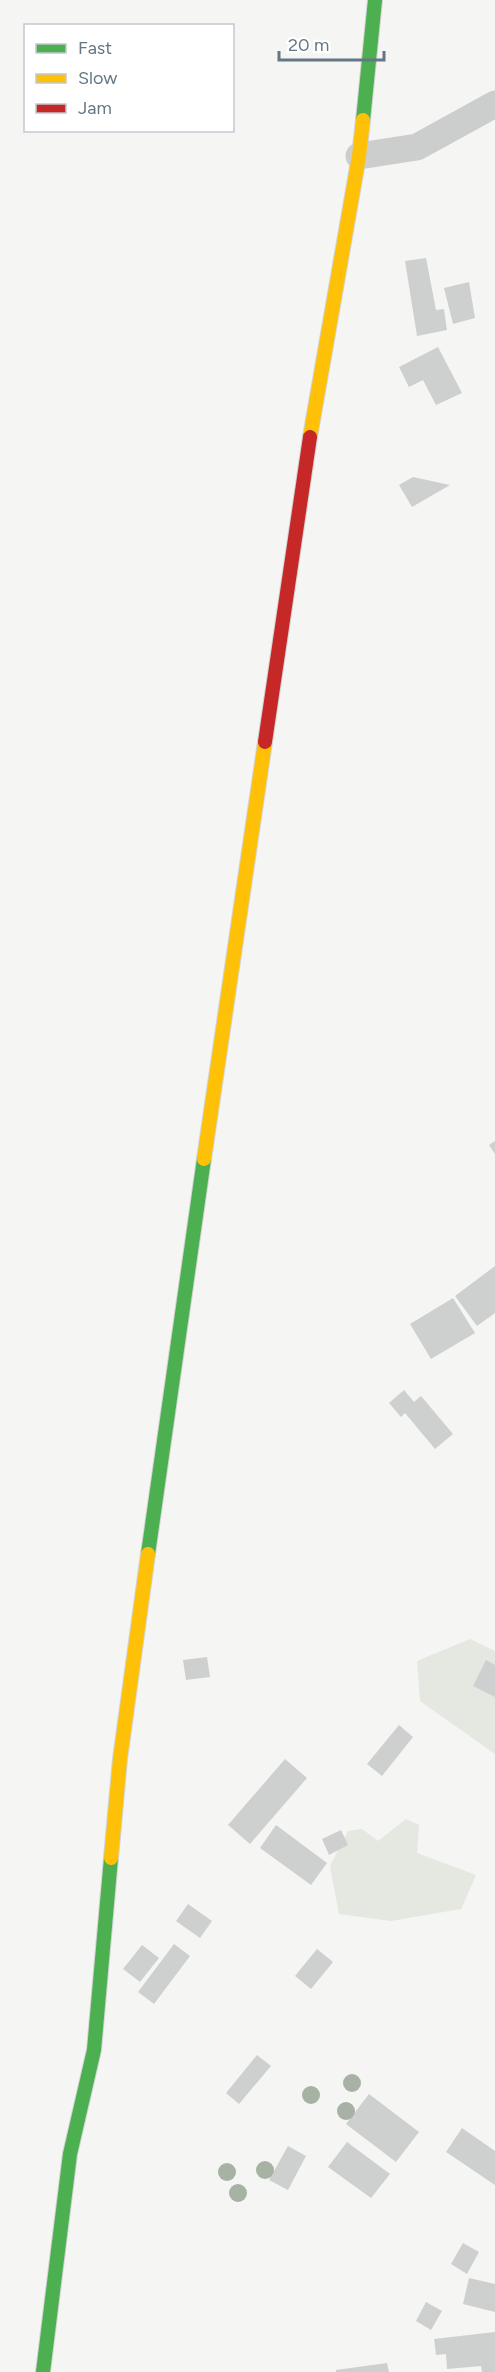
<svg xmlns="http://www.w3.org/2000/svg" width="495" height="2372" font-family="Figtree,sans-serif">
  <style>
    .green { fill: #e4e8e1 }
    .building { fill: #ced0cf }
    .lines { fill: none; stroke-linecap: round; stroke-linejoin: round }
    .fast-casing { stroke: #d2d3d4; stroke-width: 16 }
    .slow-casing { stroke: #d2d3d4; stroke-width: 16 }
    .jam-casing { stroke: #d2d3d4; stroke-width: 16 }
    .street { stroke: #cccece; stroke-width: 27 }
    .fast { stroke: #4caf50; stroke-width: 14 }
    .slow { stroke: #ffc107; stroke-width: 14 }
    .jam { stroke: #c62828; stroke-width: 14 }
    .tree { fill: #a7b2a4 }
  </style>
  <rect width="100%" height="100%" fill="#f5f5f3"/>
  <path class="green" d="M470,1639L495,1651V1754L420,1701L417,1661Z
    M406,1819L419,1825L417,1853L476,1875L461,1909L391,1921L339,1914L330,1866L348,1831L362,1829L378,1841Z"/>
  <path class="building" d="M426,258L436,310L444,309L447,330L417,336L405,261Z
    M469,282L475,318L453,324L444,288Z
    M438,347L462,393L436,405L423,380L409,387L399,367Z
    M413,477L450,485L412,507L399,485Z
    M495,1141V1154L489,1145Z
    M495,1266V1313L477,1326L455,1296Z
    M453,1298L475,1333L431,1359L410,1324Z
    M404,1390L414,1402L421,1396L453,1434L435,1449L405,1413L401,1417L389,1403Z
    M207,1657L210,1677L186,1680L183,1660Z
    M486,1660L495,1665V1697L473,1686Z
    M399,1725L413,1737L382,1776L367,1764Z
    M285,1759L307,1778L250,1844L228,1825Z
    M276,1825L327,1863L311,1885L260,1848Z
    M341,1830L348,1845L329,1855L322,1839Z
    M188,1904L212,1921L200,1938L176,1921Z
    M174,1944L190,1956L154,2004L138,1992Z
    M142,1945L159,1958L140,1982L123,1969Z
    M317,1949L333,1962L311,1989L295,1976Z
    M257,2055L271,2066L239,2104L226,2093Z
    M369,2094L419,2132L396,2162L346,2124Z
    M462,2128L495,2151V2185L446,2152Z
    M347,2142L390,2174L371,2198L328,2167Z
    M288,2146L306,2156L288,2190L269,2180Z
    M463,2243L479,2252L467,2274L451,2264Z
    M469,2278L495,2284V2312L463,2304Z
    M426,2302L442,2311L431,2330L416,2321Z
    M495,2332V2372H482L481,2366L447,2369L446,2354L436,2355L434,2339Z
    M387,2363L389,2372H336V2370Z"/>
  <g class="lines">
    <defs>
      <path id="fast" d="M363,120L375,0
        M148,1554L204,1159
        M43,2372L70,2154L94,2050L111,1858"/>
      <path id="slow" d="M310,437L359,156L363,120
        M204,1159L265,742
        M111,1858L120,1759L148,1554"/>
      <path id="jam" d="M265,742L310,437"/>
    </defs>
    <use href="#fast" class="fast-casing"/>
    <use href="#slow" class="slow-casing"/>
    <use href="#jam" class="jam-casing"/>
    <path class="street" d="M359,156L417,147L495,104"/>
    <use href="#fast" class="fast"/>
    <use href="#slow" class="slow"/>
    <use href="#jam" class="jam"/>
  </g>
  <g class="tree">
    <circle cx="352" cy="2083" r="9"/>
    <circle cx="311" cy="2095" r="9"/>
    <circle cx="346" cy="2111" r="9"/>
    <circle cx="265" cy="2170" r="9"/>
    <circle cx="227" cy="2172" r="9"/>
    <circle cx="238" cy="2193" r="9"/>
  </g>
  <rect x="24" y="24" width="210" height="108" fill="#ffffff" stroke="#c1c9ce" stroke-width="1.5"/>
  <rect x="36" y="44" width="30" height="9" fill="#4caf50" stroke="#c1c9ce" stroke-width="1.5"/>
  <text x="78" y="54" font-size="18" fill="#647784">Fast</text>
  <rect x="36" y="74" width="30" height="9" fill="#ffc107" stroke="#c1c9ce" stroke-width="1.5"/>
  <text x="78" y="84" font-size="18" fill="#647784">Slow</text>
  <rect x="36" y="104" width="30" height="9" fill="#c62828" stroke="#c1c9ce" stroke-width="1.5"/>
  <text x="78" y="114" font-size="18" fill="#647784">Jam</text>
  <path d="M279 51v9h105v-9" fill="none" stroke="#647784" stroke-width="3"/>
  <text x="288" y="51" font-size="18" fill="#647784" stroke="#ffffff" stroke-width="4.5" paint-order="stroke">20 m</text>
</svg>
